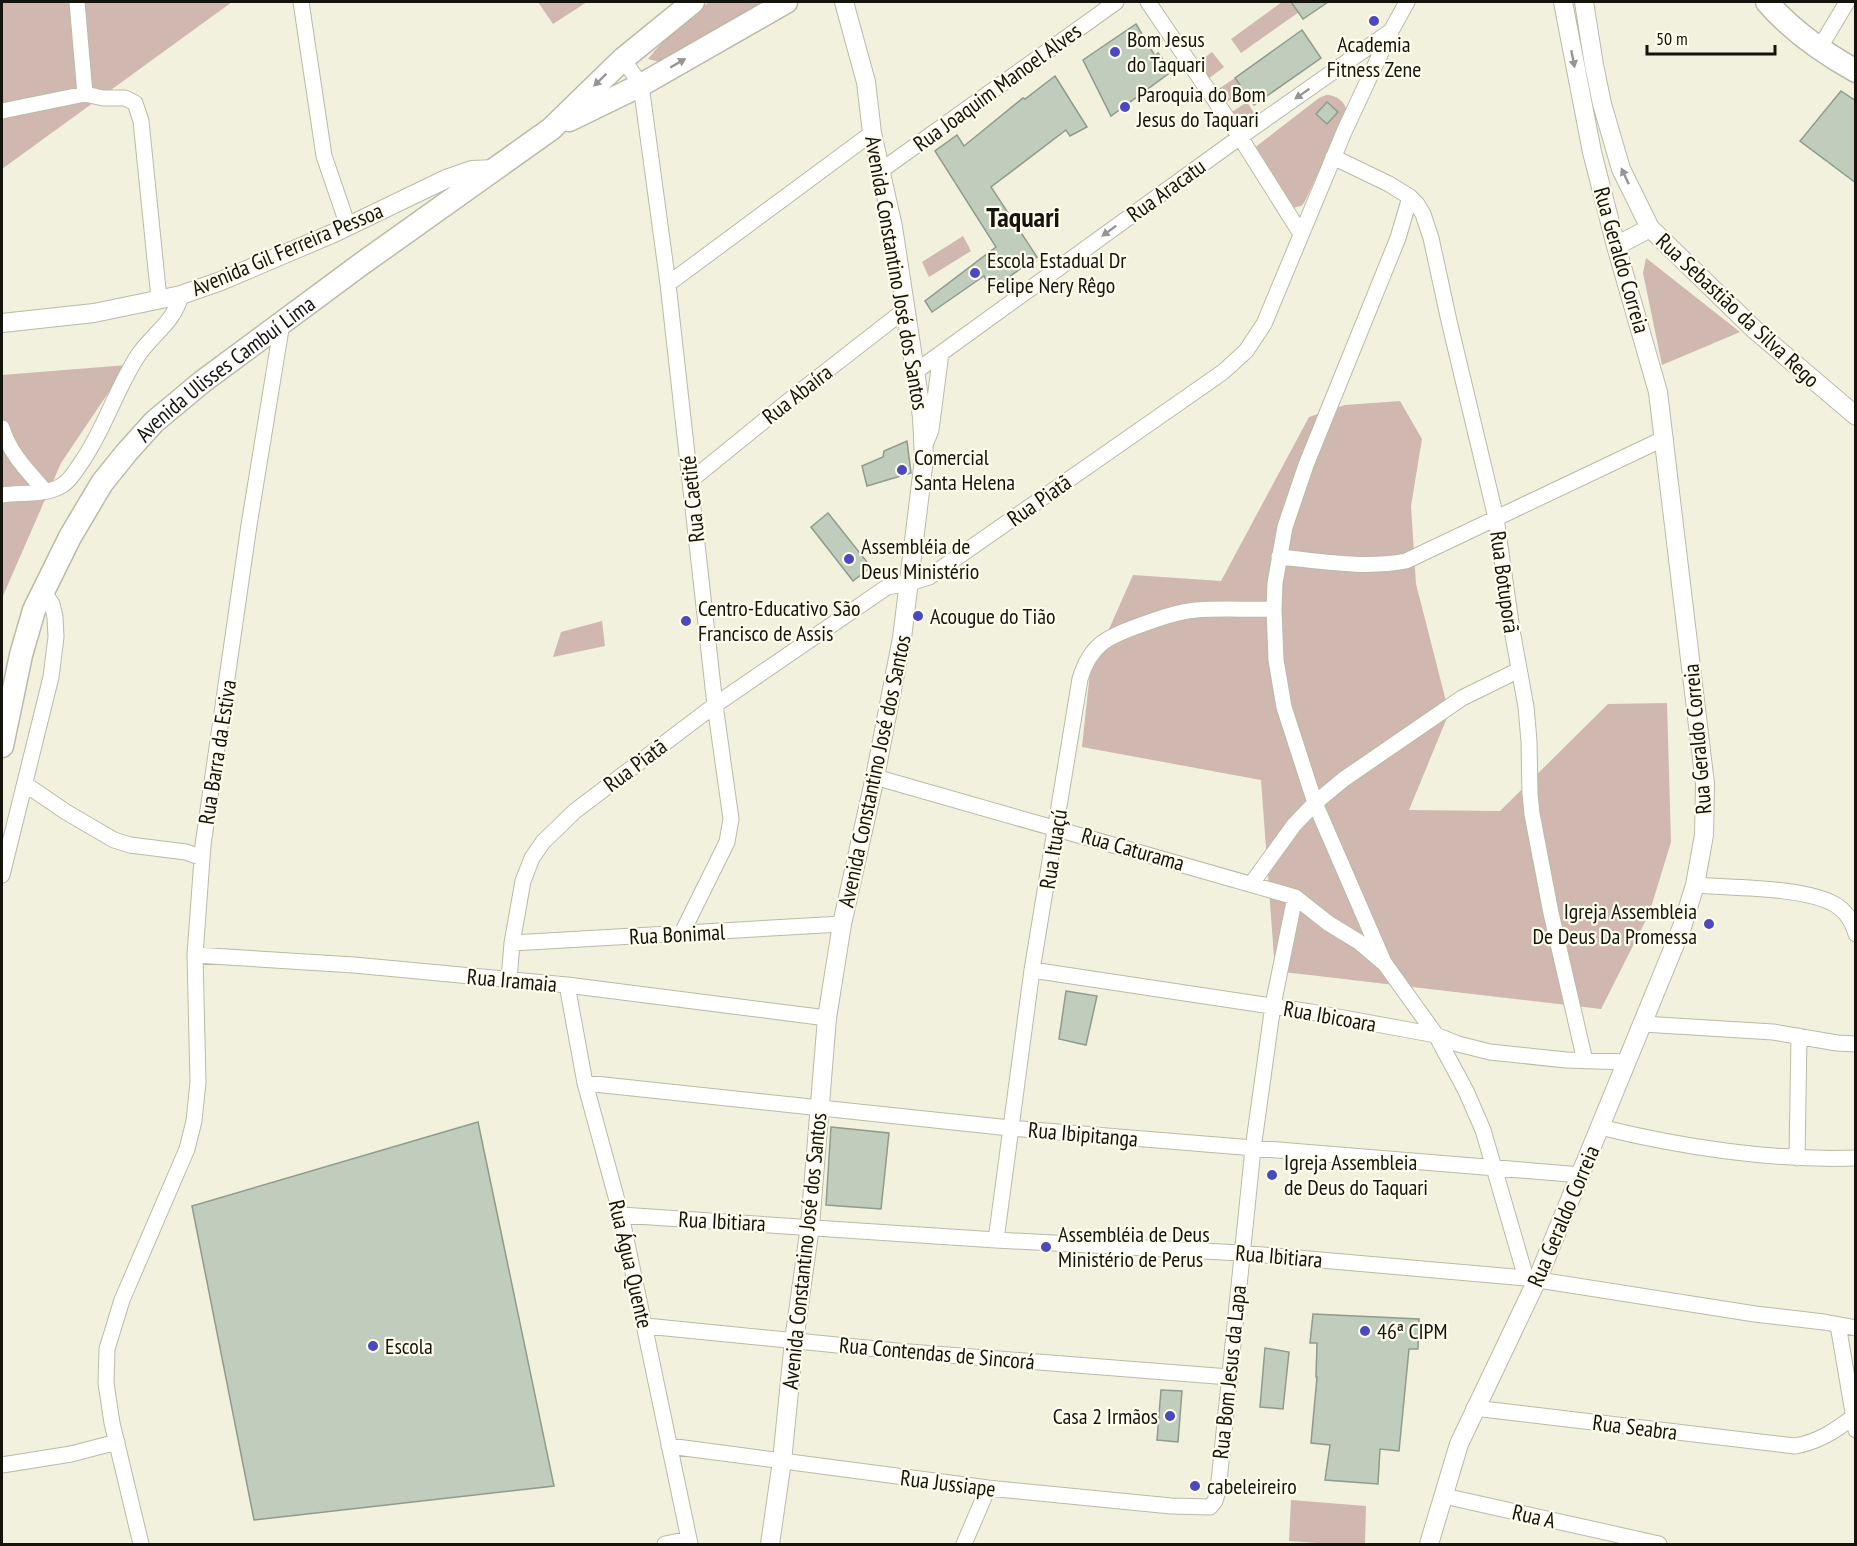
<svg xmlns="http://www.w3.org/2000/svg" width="1857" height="1546" font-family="'PT Sans Narrow',sans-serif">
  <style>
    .green { fill: #d0b7b0 }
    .building { fill: #c0cdbd; stroke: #8f9b8c; stroke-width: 1.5 }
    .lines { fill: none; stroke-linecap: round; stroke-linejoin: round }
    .minor-casing { stroke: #bbbaa6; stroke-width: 17 }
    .tertiary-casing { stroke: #bbbaa6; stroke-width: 20 }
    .primary-casing { stroke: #bbbaa6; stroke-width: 25 }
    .minor { stroke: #fff; stroke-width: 15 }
    .tertiary { stroke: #fff; stroke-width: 18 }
    .primary { stroke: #fff; stroke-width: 22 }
    .oneway { fill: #959592 }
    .poi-dot { fill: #4c48bf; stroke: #fffeee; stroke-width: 2 }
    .labels { text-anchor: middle; stroke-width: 4.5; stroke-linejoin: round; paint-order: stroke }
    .poi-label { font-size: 22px; fill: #14130c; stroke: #fffeee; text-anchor: start }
    .street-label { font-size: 22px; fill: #14130c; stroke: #fffeee }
    .district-label { font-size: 28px; font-weight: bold; fill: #14130c; stroke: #fffeee }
  </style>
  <rect width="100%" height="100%" fill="#f2f1dd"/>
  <path class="green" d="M2,2H232L2,169Z
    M538,2H587L553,24Z
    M709,2H770L660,62L648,59C665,37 687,19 709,2Z
    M1282,2H1291L1299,12L1241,53L1231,39Z
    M1212,52L1224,67L1208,79L1197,63Z
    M1235,78L1244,90L1226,103L1217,90Z
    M1326,95C1337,95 1346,102 1347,113L1304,203L1301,206L1293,208L1253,149L1319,98Z
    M1247,102L1255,114L1241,123L1232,112Z
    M963,236L971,251L929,277L922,262Z
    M1646,258L1740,332L1662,365L1643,273Z
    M127,365L61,463L2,598V375Z
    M1400,401L1422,439L1411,506L1416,584L1449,713L1409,810L1500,811L1608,704L1667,703L1671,842L1649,914L1601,1009L1275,971L1261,780L1082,747L1090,672L1133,575L1221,581L1309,417L1345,405Z
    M602,621L605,646L553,657L561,632Z
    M1291,1500L1366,1506L1365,1544H1333L1289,1541Z"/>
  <path class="building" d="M1291,2H1328L1303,19Z
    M1136,24L1155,56L1158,53L1172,71L1111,116L1083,60Z
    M1302,30L1321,58L1254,105L1235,78Z
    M1055,76L1087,127L1070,136L1066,130L991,187L1037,257L992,289L984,276L932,312L925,301L996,247L935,151L957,135L964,146L1023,98L1025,99Z
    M1841,91L1856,101V183L1800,141Z
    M1327,102L1338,112L1327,124L1316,114Z
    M907,441L911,473L867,486L862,466L883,457L884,451Z
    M828,513L871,567L853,581L811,527Z
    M1066,991L1097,996L1086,1045L1059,1039Z
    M478,1122L554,1486L254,1520L192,1206Z
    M831,1127L889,1133L881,1209L826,1205Z
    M1313,1314L1419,1319L1418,1349H1409L1399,1451L1380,1449L1378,1484L1325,1480L1330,1445L1311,1443L1317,1377H1316L1317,1343H1310Z
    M1265,1348L1289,1352L1283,1409L1260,1407Z
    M1161,1390L1182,1391L1178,1442L1157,1440Z"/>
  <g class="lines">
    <defs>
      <path id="minor" d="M77,2L85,94
        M301,2L324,156L348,226
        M1148,2L1240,137L1301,234
        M1819,49L1847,2
        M623,59L641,85L668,284L715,705L731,819L727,842L682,933
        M2,111L85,94L103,98H125L135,103L141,121L159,299
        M1333,157L1389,184L1410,197L1417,204L1423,214L1431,238L1449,321L1496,518L1512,630L1526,707L1529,741L1530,794L1532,814L1551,913L1585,1061
        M879,172L1116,2
        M668,284L872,133
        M915,372L1240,137L1391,31L1407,2
        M2,428C10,454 28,471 45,491
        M925,445L931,430L941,353
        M690,481L802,390L906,309
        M2,495C21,492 48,496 64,484C71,479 76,470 81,463C105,429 116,388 139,354C155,332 174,322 181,295
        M1279,557C1321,561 1364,569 1406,561L1665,438
        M875,777L1295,897L1328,923L1359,942L1385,964L1436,1035L1466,1091L1483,1130L1526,1278
        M25,784L66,812L114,840L130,845L186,852L202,858
        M2,875L51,677L56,637L55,617L52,604L43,591
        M1252,883L1294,825L1315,803L1344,779L1462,698L1519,670
        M1695,885C1732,888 1798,887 1830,902C1844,908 1852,920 1856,934
        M512,943L842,924
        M195,955L354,965L567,985L827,1018
        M1383,960L1315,803L1284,707L1276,660L1274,609L1275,583L1285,527L1306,465L1398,238L1410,197
        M1032,970L1311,1012L1436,1035L1458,1044L1490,1052L1566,1060L1627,1062
        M509,980L512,943L523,881L532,858L543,842L575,811L715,705L887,587L910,583L929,577L1223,372L1246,351L1264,324L1344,132L1391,31
        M567,985L585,1083L621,1215L690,1544
        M1643,1024L1773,1032L1837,1043L1856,1044
        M585,1083L1010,1128L1582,1175
        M1600,1127C1680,1147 1773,1161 1856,1158
        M1797,1158L1799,1036
        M621,1215L996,1240L1241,1253L1526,1278L1755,1314L1824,1322L1856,1328
        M996,1240L1032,970L1080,679C1090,645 1107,637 1138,626C1157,619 1176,612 1196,610C1222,608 1249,610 1274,609
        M1838,1325L1856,1430
        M646,1326L897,1351L1229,1377
        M1474,1408L1795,1446C1818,1442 1835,1431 1853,1417
        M669,1446L988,1488L1171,1506L1210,1507L1215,1501L1218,1491L1253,1149L1273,1005L1295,897
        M2,1465L71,1454L117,1442
        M1444,1496L1659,1544
        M141,1544L112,1423L106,1383L107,1349L122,1300L187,1149L194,1121L198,1082L195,955L203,845L249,525L282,323
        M665,1544L689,1539
        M964,1544L988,1488"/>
      <path id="tertiary" d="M1584,2L1594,65L1602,104L1621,169L1650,228L1755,330L1856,416
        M1616,246L1650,228
        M2,323L94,313L181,295L221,281L334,233L446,179L472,170L496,169
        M770,1544L782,1461L794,1341L810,1226L827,1018L842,924L875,777L902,638L924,459L922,417L893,227L872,133L866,82L844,2
        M1429,1544L1459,1444L1537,1280L1682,927L1695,885L1704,835L1705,784L1658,392L1616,246L1592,152L1563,2"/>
      <g id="primary">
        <path d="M1767,2C1792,31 1822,52 1856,71"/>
        <path d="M569,120L641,85L786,2"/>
        <path id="s1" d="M2,746L21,655L34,610L70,537L102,483L127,452L154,422L202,382L360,265L551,129L623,59L693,2"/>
      </g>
    </defs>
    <use href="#minor" class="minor-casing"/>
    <use href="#tertiary" class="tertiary-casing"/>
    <use href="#primary" class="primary-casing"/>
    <use href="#minor" class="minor"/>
    <use href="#tertiary" class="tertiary"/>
    <use href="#primary" class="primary"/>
  </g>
  <defs><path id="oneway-solid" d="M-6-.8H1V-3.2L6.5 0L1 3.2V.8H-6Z" transform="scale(1.5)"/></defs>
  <g class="oneway">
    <use href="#oneway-solid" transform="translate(1573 59) rotate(79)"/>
    <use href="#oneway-solid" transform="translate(678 63) rotate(-30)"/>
    <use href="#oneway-solid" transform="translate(600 80) rotate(136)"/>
    <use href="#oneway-solid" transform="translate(1302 94) rotate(145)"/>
    <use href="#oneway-solid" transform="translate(1625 176) rotate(-115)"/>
    <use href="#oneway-solid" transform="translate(1109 231) rotate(144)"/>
  </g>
  <g class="poi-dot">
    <circle cx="1374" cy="21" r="6"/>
    <circle cx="1115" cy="52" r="6"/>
    <circle cx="1125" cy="107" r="6"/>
    <circle cx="975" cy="273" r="6"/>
    <circle cx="902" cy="470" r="6"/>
    <circle cx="849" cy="559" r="6"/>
    <circle cx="918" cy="616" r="6"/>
    <circle cx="686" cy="621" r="6"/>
    <circle cx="1709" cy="924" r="6"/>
    <circle cx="1272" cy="1175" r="6"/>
    <circle cx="1046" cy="1247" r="6"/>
    <circle cx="1365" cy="1331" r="6"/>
    <circle cx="373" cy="1346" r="6"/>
    <circle cx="1170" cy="1416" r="6"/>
    <circle cx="1195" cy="1486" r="6"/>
  </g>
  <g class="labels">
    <g class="poi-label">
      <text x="1127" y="47">Bom Jesus<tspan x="1127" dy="25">do Taquari</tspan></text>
      <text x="1374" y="52" text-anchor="middle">Academia<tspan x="1374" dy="25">Fitness Zene</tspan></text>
      <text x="1137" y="102">Paroquia do Bom<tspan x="1137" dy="25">Jesus do Taquari</tspan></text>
      <text x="987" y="268">Escola Estadual Dr<tspan x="987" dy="25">Felipe Nery Rêgo</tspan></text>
      <text x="914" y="465">Comercial<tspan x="914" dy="25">Santa Helena</tspan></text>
      <text x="861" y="554">Assembléia de<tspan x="861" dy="25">Deus Ministério</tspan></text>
      <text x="698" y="616">Centro-Educativo São<tspan x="698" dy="25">Francisco de Assis</tspan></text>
      <text x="930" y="624">Acougue do Tião</text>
      <text x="1697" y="919" text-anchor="end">Igreja Assembleia<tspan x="1697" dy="25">De Deus Da Promessa</tspan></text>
      <text x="1284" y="1170">Igreja Assembleia<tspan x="1284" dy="25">de Deus do Taquari</tspan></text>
      <text x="1058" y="1242">Assembléia de Deus<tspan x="1058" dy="25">Ministério de Perus</tspan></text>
      <text x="1377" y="1339">46ª CIPM</text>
      <text x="385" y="1354">Escola</text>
      <text x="1158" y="1424" text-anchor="end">Casa 2 Irmãos</text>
      <text x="1207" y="1494">cabeleireiro</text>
    </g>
    <g class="street-label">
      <text transform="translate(997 87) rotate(-36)" y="8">Rua Joaquim Manoel Alves</text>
      <text transform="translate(1166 190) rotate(-36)" y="8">Rua Aracatu</text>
      <text transform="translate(287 249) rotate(-23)" y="8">Avenida Gil Ferreira Pessoa</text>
      <text transform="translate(1622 260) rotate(74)" y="8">Rua Geraldo Correia</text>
      <text transform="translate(897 273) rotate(80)" y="8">Avenida Constantino José dos Santos</text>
      <text transform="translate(1738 310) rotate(43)" y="8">Rua Sebastião da Silva Rego</text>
      <text dy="8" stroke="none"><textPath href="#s1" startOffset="453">Avenida Ulisses Cambuí Lima</textPath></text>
      <text transform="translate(797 394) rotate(-38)" y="8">Rua Abaíra</text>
      <text transform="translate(692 499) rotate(-96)" y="8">Rua Caetité</text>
      <text transform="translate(1039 500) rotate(-35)" y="8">Rua Piatã</text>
      <text transform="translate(1505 582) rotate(82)" y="8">Rua Botuporã</text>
      <text transform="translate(1697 739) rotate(-95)" y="8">Rua Geraldo Correia</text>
      <text transform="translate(217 752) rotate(-81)" y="8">Rua Barra da Estiva</text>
      <text transform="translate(635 765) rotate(-37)" y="8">Rua Piatã</text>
      <text transform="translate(874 771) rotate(-78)" y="8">Avenida Constantino José dos Santos</text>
      <text transform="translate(1053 849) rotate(-81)" y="8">Rua Ituaçú</text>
      <text transform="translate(1133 849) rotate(16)" y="8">Rua Caturama</text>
      <text transform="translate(677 934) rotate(-3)" y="8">Rua Bonimal</text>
      <text transform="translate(512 980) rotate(5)" y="8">Rua Iramaia</text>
      <text transform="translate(1330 1016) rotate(10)" y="8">Rua Ibicoara</text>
      <text transform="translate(1083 1134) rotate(5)" y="8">Rua Ibipitanga</text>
      <text transform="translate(1563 1216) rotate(-67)" y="8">Rua Geraldo Correia</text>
      <text transform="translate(722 1221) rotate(3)" y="8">Rua Ibitiara</text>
      <text transform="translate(804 1251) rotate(-84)" y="8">Avenida Constantino José dos Santos</text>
      <text transform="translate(1279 1256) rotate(5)" y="8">Rua Ibitiara</text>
      <text transform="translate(631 1264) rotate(77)" y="8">Rua Água Quente</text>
      <text transform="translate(937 1353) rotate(5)" y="8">Rua Contendas de Sincorá</text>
      <text transform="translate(1229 1372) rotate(-84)" y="8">Rua Bom Jesus da Lapa</text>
      <text transform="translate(1635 1427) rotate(7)" y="8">Rua Seabra</text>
      <text transform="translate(948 1483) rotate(7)" y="8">Rua Jussiape</text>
      <text transform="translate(1534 1516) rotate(13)" y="8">Rua A</text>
    </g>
    <g class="district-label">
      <text x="1023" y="227">Taquari</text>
    </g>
  </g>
  <rect width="1857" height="1546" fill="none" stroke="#14130c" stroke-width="6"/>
  <path d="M1647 45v9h128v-9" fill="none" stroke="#14130c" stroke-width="3"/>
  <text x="1656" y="45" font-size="18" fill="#14130c" stroke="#fffeee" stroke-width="4.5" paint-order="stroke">50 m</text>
</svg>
